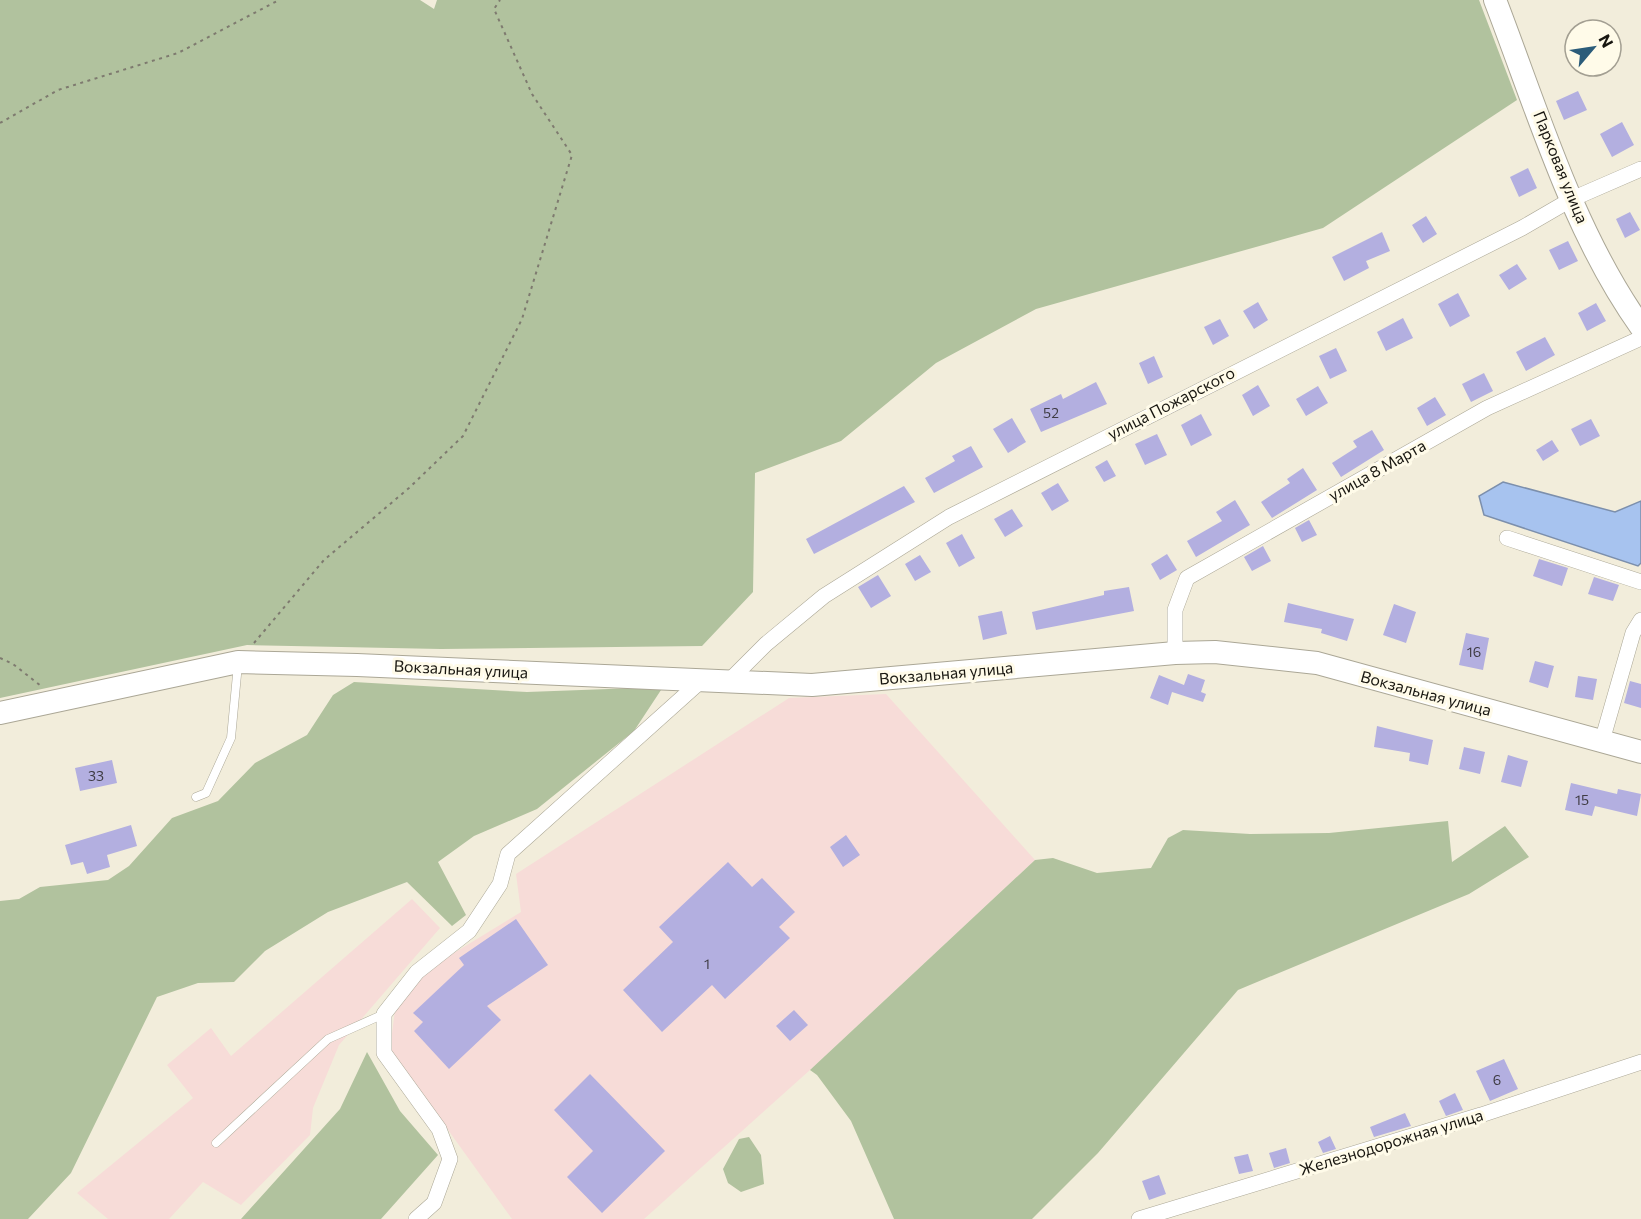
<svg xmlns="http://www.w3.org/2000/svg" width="1641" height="1219" font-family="Commissioner,sans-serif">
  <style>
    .industrial { fill: #f7dcd8 }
    .green { fill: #b1c29e }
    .water { fill: #a7c3ef; stroke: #7c8fac; stroke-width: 1.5 }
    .building { fill: #b3afe0 }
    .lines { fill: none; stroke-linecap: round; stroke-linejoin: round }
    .lane-casing { stroke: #aba796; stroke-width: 9 }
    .street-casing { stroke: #aba796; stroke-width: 16 }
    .secondary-casing { stroke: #aba796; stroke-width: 24 }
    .path { stroke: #7e7a6f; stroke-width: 2; stroke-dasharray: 3 4.5; stroke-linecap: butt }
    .lane { stroke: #fff; stroke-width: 8 }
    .street { stroke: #fff; stroke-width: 15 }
    .secondary { stroke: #fff; stroke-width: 22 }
    .labels { text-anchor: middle; stroke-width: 6; stroke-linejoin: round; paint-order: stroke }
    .number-label { font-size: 14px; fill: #3f3c44 }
    .street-label { font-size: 16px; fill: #181610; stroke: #fffbe9 }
  </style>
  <rect width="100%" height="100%" fill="#f2eddb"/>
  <path class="industrial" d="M886,694L1035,860L810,1070L644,1219H512L390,1049L395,1010L423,972L521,912L516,874L789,698Z
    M412,899L440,928L339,1045L313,1108L310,1135L241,1205L203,1182L169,1219H108L77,1193L193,1098L167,1065L211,1028L231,1056Z"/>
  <path class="green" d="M0,0H420L434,9L437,0H1479L1517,100L1323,228L1036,309L936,363L841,441L755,473L753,592L702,646L441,649L247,645L0,698Z
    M354,682L527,692L663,687L634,731L537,809L474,836L438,862L466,915L452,926L407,882L328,912L265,951L234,982L198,983L157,997L71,1173L28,1219H0V901L19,899L40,887L108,880L129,866L172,818L218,801L255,763L307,735L333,695Z
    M1448,821L1452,862L1505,826L1529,857L1469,894L1238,990L1098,1153L1032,1219H894L851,1121L817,1075L810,1070L1035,860L1053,858L1097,873L1151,868L1168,838L1183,830L1250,834L1329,833Z
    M367,1052L400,1111L438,1155L381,1219H241L340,1109Z
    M749,1137L761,1155L764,1184L741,1192L728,1183L723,1169L739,1139Z"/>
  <path class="water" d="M1503,482L1615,512L1641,501V563L1638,566L1484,515L1479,496Z"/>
  <path class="building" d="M1578,91L1587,110L1564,120L1556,101Z
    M1622,122L1634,145L1612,157L1600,134Z
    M1528,168L1537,188L1519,197L1510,177Z
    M1630,212L1640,230L1625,238L1616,219Z
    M1426,216L1437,234L1423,243L1412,225Z
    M1382,232L1390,251L1366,261L1369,268L1344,281L1332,257Z
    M1568,241L1578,261L1559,270L1549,250Z
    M1517,264L1527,279L1509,290L1499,275Z
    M1458,293L1470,316L1450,327L1438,304Z
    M1258,302L1268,320L1254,329L1243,311Z
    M1596,303L1606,321L1587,331L1578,313Z
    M1403,318L1413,338L1386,351L1377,332Z
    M1220,319L1229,336L1213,345L1204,327Z
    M1545,337L1555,355L1526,371L1516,352Z
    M1336,348L1347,371L1330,379L1319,356Z
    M1154,356L1163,377L1148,384L1139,363Z
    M1484,373L1493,391L1471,402L1462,384Z
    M1096,382L1107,404L1041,432L1030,409L1061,394L1063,399Z
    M1258,385L1270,406L1253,416L1242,395Z
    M1318,386L1328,403L1306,416L1296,399Z
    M1435,397L1446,415L1427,426L1417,408Z
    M1201,414L1212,435L1191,446L1181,425Z
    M1012,418L1026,442L1008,453L993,429Z
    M1591,419L1600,436L1580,446L1571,429Z
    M1372,430L1384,450L1341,477L1332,463L1357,447L1353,441Z
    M1157,434L1167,455L1145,465L1135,444Z
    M1552,440L1559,451L1543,461L1536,450Z
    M971,446L983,467L934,493L925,478L955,461L952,456Z
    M1107,460L1116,476L1104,482L1095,467Z
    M1303,468L1317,490L1272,518L1261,502L1290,483L1287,479Z
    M1058,483L1069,501L1052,511L1041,493Z
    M904,486L915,502L814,554L806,539Z
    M1235,500L1250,525L1196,557L1187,541L1222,521L1216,512Z
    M1012,509L1023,526L1005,537L994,519Z
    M1309,520L1317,535L1302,542L1295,528Z
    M962,534L975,558L959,567L946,543Z
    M1263,546L1271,561L1252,571L1244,557Z
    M1167,554L1177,570L1160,580L1151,564Z
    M920,555L931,572L915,581L905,564Z
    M1539,559L1568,568L1562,586L1533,576Z
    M878,575L891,596L871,608L858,587Z
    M1594,577L1619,585L1613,601L1588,594Z
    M1129,587L1134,611L1036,630L1032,612L1104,595V591Z
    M1288,603L1354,619L1347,641L1321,633L1322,629L1284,622Z
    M1394,604L1416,612L1406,643L1383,635Z
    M1002,611L1007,634L983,640L978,616Z
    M1466,633L1489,638L1483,670L1459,665Z
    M1535,661L1554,666L1548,688L1529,682Z
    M1188,674L1205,680L1201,692L1206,694L1203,702L1172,692L1168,705L1150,698L1159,675L1184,685Z
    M1578,676L1597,679L1593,700L1575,697Z
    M1630,681L1641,684V708L1624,703Z
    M1377,726L1433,740L1428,765L1409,761L1410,753L1374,747Z
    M1464,747L1485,752L1480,774L1459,769Z
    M1508,755L1528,761L1521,787L1501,782Z
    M112,760L117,783L80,791L75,768Z
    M1571,783L1617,794L1618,789L1641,794L1637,816L1595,806L1592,816L1565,810Z
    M131,825L137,846L107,855L110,867L87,874L83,862L71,865L65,845Z
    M846,835L860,855L843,867L830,847Z
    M728,862L752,887L762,878L795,912L779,927L790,938L725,999L712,985L662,1032L623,990L673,942L659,927Z
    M516,919L548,965L487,1006L501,1020L449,1069L414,1031L423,1022L413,1013L464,965L459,958Z
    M794,1010L808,1025L790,1041L776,1026Z
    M1504,1059L1518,1089L1490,1101L1476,1071Z
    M590,1074L665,1151L602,1213L567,1177L593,1151L554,1110Z
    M1455,1093L1463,1110L1446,1116L1439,1101Z
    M1405,1113L1411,1126L1374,1137L1370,1127Z
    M1330,1136L1336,1149L1323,1153L1318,1142Z
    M1286,1148L1290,1163L1274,1168L1269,1153Z
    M1248,1154L1253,1171L1239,1174L1234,1157Z
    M1159,1175L1166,1194L1149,1200L1142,1181Z"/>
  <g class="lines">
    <defs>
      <path id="lane" d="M196,797L206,793L231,738L238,664
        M216,1143L328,1039L384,1014"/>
      <path id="street" d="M1507,538L1641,582
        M1175,653V610L1187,578L1487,408L1641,338
        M729,681L766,644L824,596L949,517L1522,228L1572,199L1641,169
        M1602,741L1633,633L1641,620
        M416,1219L434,1203L450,1159L439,1129L384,1053V1014L417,972L469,931L500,884L508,854L702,680
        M1139,1219L1481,1115L1641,1062"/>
      <path id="secondary" d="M1495,0C1537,109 1573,232 1641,327
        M0,713L238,662L357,665L812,685L1175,653L1215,652L1317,663L1641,752"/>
    </defs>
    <use href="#lane" class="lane-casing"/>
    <use href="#street" class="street-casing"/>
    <use href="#secondary" class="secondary-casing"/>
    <path class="path" d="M0,123L58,90L178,53L279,0
      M254,643L324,560L409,488L463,436L522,319L572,155L532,94L494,9L500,0
      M0,658L13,664L41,686"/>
    <use href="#lane" class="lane"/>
    <use href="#street" class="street"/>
    <use href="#secondary" class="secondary"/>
  </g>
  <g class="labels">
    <g class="number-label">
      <text x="1051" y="418">52</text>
      <text x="1474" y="657">16</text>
      <text x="96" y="781">33</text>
      <text x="1582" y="805">15</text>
      <text x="707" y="969">1</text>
      <text x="1497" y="1085">6</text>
    </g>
    <g class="street-label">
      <text transform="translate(1561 167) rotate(68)" y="6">Парковая улица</text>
      <text transform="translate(1171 403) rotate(-27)" y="6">улица Пожарского</text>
      <text transform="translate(1377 470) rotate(-29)" y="6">улица 8 Марта</text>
      <text transform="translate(461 669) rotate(3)" y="6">Вокзальная улица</text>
      <text transform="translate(946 673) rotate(-5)" y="6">Вокзальная улица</text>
      <text transform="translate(1426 693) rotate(15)" y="6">Вокзальная улица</text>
      <text transform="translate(1391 1142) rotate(-17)" y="6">Железнодорожная улица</text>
    </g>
  </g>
  <g transform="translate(1593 48) rotate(61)"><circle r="28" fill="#fffbe9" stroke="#a39f92" stroke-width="1.5"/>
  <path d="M0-4.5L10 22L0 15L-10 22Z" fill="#2b5c7a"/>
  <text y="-9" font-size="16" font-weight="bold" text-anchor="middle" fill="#181610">N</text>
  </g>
</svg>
